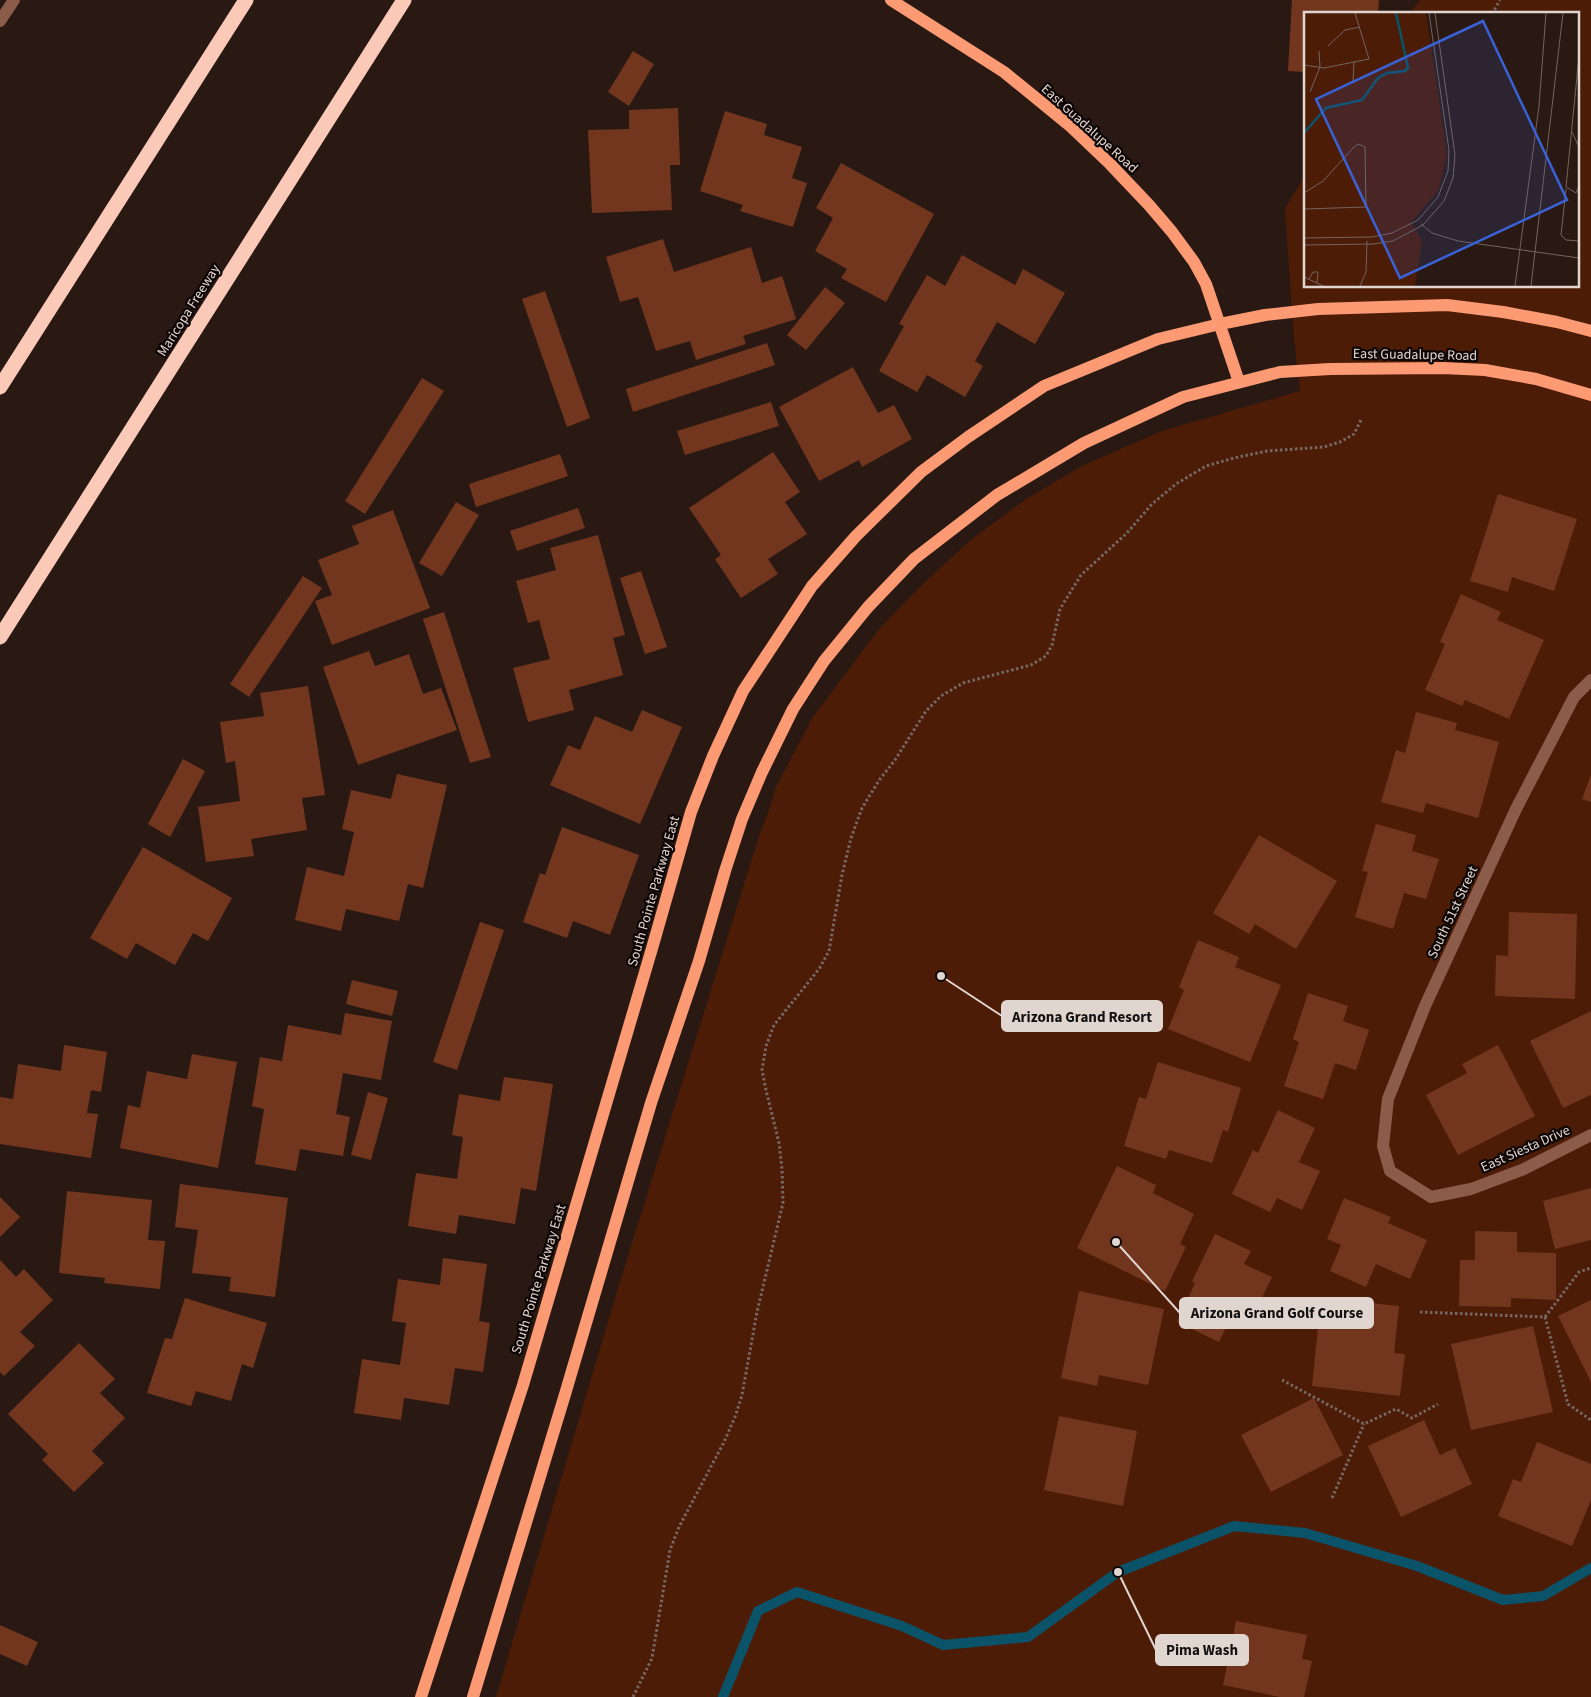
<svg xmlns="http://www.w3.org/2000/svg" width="1591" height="1697" font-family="'Source Sans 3',sans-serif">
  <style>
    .green { fill: #4c1c07 }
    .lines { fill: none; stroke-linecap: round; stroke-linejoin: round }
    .stream { stroke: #0a5368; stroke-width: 10 }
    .building { fill: #72361f }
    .path { stroke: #776862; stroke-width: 3; stroke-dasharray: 2.5 2.5; stroke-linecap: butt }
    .minor { stroke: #8c5c4b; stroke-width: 12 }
    .major { stroke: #fc9a74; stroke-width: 12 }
    .highway { stroke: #fac9b7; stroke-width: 15 }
    .labels { text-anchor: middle; stroke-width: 4.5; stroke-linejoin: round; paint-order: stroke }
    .street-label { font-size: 14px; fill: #e1d5d0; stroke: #0d0604 }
    .inset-river { fill: none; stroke: #0a5368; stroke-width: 2.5 }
    .inset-road { fill: none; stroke: #73645f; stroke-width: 1 }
    .view { fill: #3a62d7; fill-opacity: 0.15; stroke: #3a62d7; stroke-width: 2.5 }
    .inset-edge { fill: none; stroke: #e1d5d0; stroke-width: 2.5 }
    .leader { fill: none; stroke: #e1d5d0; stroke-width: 2 }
    .callout-dot { fill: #e1d5d0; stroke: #0d0604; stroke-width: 2 }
    .callout { fill: #e1d5d0; stroke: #e1d5d0; stroke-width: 2 }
    .callout-label { font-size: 15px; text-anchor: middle; font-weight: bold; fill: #111 }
  </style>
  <rect width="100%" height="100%" fill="#2a1913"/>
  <path class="green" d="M1420,0H1591V1697H496L618,1288L759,836L768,813L776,787L813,717L879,629L926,581L972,539L1026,499L1084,465L1162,431L1300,391L1294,338L1285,208L1305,176V286H1577V14H1409Z"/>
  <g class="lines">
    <path class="stream" d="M723,1697L758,1611L797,1592L902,1626L943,1645L1028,1637L1118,1572L1234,1526L1305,1533L1417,1566L1503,1600L1543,1596L1591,1568"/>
  </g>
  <path class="building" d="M1292,0H1379L1378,14H1305V72L1288,71Z
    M633,51L654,64L629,106L608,92Z
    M678,108L680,165H670L672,210L592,213L588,130L629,129V110Z
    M725,111L767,124L764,135L802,147L792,178L807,183L793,227L740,211L743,205L700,191Z
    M841,163L934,214L886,302L841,278L847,269L815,251L833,218L816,208Z
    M663,239L674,272L751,247L762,283L782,276L796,319L743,336L746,344L696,360L690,341L656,351L638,297L620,302L606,257Z
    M962,255L1015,285L1023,269L1065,293L1035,344L997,322L975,361L983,366L965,397L927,375L917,392L879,371L904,326L899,324L927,275L945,286Z
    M825,287L845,303L806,350L787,335Z
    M545,291L590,418L567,427L522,299Z
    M767,343L775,365L633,412L626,389Z
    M853,367L878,413L894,405L912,439L862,467L859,460L819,481L779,407Z
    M422,378L444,391L365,514L345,501Z
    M771,402L779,426L685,455L677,431Z
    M773,452L800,492L785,502L807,534L768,559L778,574L741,598L715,559L721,555L689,508Z
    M560,454L568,476L476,507L469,484Z
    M1498,494L1577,519L1554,591L1512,577L1508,592L1470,581Z
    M456,502L479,515L442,576L419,563Z
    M578,508L585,528L517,551L510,531Z
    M393,510L430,608L332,645L315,601L332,595L318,560L359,544L352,526Z
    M598,535L625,635L613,638L623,675L569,690L574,710L528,722L513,668L550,659L539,620L528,623L516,581L556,570L550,548Z
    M641,571L667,647L645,654L620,578Z
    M303,576L322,588L249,697L230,684Z
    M1461,594L1501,612L1497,620L1544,640L1509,719L1465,700L1462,706L1425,690L1445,644L1440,642Z
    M444,612L491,757L470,763L423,619Z
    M369,651L375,666L409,654L423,694L441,688L457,730L358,765L323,667Z
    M308,686L325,795L302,798L307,830L251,839L254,856L206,862L198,807L240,801L235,761L226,763L220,722L264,716L260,693Z
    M642,710L682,727L640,824L550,785L568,745L580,750L595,716L632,732Z
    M1416,712L1457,723L1455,730L1499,742L1478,818L1426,803L1423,813L1381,802L1396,750L1405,753Z
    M183,759L205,771L170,837L148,824Z
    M397,774L447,785L423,888L408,884L399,921L346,909L341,931L295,920L307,867L344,876L354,832L342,829L351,790L391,799Z
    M1591,775V802L1582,799Z
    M1376,824L1416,835L1412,851L1439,859L1426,899L1404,893L1393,929L1355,917L1368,872L1362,871Z
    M562,827L639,855L610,935L573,921L567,938L523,922L540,873L545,875Z
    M1259,835L1337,881L1296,949L1255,924L1249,934L1213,913Z
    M143,847L232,898L208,941L193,933L175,965L136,943L127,959L90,938Z
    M1509,912L1577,914L1575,999L1495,996L1496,955L1508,956Z
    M480,922L504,930L457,1070L433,1062Z
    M1198,940L1239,957L1235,967L1281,985L1250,1062L1168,1029L1184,990L1179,987Z
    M352,980L398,991L392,1016L346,1004Z
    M1308,993L1348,1006L1343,1021L1369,1030L1356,1070L1335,1063L1323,1099L1284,1086L1299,1042L1293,1039Z
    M1591,1011V1095L1563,1108L1530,1041Z
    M345,1013L392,1021L381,1080L343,1073L336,1114L350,1117L343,1156L300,1149L296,1171L255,1164L264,1109L252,1106L260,1057L282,1061L288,1025L341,1035Z
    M64,1045L107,1052L101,1092L91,1090L87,1113L98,1114L91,1158L0,1144V1097L13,1099L18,1064L61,1071Z
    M1498,1045L1535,1116L1458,1155L1426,1095L1467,1073L1462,1064Z
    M192,1054L237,1062L218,1168L120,1148L128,1105L140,1108L147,1071L187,1079Z
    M1158,1062L1241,1088L1228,1132L1223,1130L1212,1163L1169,1150L1166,1159L1124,1146L1139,1097L1146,1099Z
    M504,1077L553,1084L536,1191L521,1188L515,1224L459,1215L456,1234L408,1226L416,1173L457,1179L463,1137L452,1135L459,1094L500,1101Z
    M368,1092L388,1098L371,1160L351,1155Z
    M1278,1110L1315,1128L1299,1162L1320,1171L1302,1210L1277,1198L1270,1212L1232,1194L1253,1150L1258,1153Z
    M1117,1166L1156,1185L1153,1193L1194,1214L1180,1244L1186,1247L1165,1291L1077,1248Z
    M180,1184L288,1198L275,1297L229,1291L231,1277L192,1273L198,1230L175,1227Z
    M1591,1188V1240L1555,1249L1543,1201Z
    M67,1191L152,1200L148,1240L165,1241L160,1289L104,1283L105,1278L59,1273Z
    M0,1197L20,1217L0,1237Z
    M1344,1198L1391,1217L1388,1223L1427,1240L1410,1279L1376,1264L1366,1287L1330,1271L1341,1245L1327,1239Z
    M1475,1231L1517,1232V1252L1556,1253V1300L1511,1298V1307L1459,1306L1460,1260H1475Z
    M1215,1234L1251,1251L1244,1264L1272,1277L1254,1314L1236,1306L1219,1342L1177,1322L1195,1283L1192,1281Z
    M443,1258L487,1264L479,1321L490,1323L483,1372L455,1368L449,1405L404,1398L401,1420L354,1413L362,1359L400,1365L406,1323L392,1321L398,1279L440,1285Z
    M0,1260L16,1277L24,1269L53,1300L20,1332L35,1346L4,1376L0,1372Z
    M1079,1291L1164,1309L1148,1385L1099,1375L1097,1386L1061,1378Z
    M185,1298L267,1323L253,1368L242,1364L231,1401L196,1391L191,1406L147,1393L165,1338L172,1339Z
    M1321,1298L1399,1306L1394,1353L1405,1354L1400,1396L1312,1386Z
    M1591,1300V1382L1558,1316Z
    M1533,1326L1553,1412L1471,1430L1451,1344Z
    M79,1343L115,1379L100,1393L125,1418L92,1451L104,1463L74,1492L42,1460L48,1454L8,1414Z
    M1314,1398L1343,1455L1271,1492L1241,1435Z
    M1059,1416L1137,1431L1123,1506L1044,1490Z
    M1424,1420L1440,1455L1455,1448L1472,1484L1401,1517L1368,1446Z
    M1537,1442L1591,1464V1500L1572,1546L1498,1516L1513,1479L1521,1482Z
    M1236,1621L1307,1635L1302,1659L1312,1661L1304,1697H1280L1223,1685Z
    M0,1625L38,1642L27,1666L0,1654Z"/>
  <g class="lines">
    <path class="path" d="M1492,14L1500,0
      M1420,1312L1545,1317L1568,1404L1591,1420
      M1545,1317L1579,1272L1591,1268
      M1282,1380L1364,1424L1396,1409L1412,1418L1438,1404
      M1332,1498L1364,1424
      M633,1697L652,1658L670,1550L679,1527L724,1442L735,1417L742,1395L757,1312L783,1203L782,1169L779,1143L766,1090L762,1070L766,1046L774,1025L819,969L829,951L842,875L851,838L862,808L880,779L895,760L926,711L941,696L963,683L1031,665L1046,656L1052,645L1060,609L1081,575L1126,534L1152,504L1176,484L1206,466L1234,458L1267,451L1324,447L1340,442L1354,434L1362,418"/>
    <path class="minor" d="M0,21L14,0
      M1591,680L1574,697L1516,809L1425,1006L1388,1099L1383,1146L1390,1171L1431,1197L1471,1189L1524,1169L1591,1135"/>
    <path class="major" d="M891,0L1004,72L1069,125L1110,164L1149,205L1172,232L1194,262L1206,284L1239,382
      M421,1697L523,1385L653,945L691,812L713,756L743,691L812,586L856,536L921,472L968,437L1044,386L1158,339L1220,324L1265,315L1318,309L1447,305L1503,312L1557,322L1591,331
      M473,1697L566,1391L651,1103L699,961L725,871L742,819L762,772L793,709L824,661L868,607L914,559L997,495L1084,443L1183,397L1280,372L1330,369L1443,368L1485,370L1536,379L1591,395"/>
    <path class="highway" d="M0,387L246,0
      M0,637L404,0"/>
  </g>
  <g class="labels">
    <g class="street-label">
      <text transform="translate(1090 128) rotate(42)" y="5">East Guadalupe Road</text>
      <text transform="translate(188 310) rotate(-58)" y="5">Maricopa Freeway</text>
      <text transform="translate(1415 354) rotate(1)" y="5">East Guadalupe Road</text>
      <text transform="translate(653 891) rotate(-74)" y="5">South Pointe Parkway East</text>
      <text transform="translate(1452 912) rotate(-65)" y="5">South 51st Street</text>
      <text transform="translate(1525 1148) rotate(-24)" y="5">East Siesta Drive</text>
      <text transform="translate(538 1279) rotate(-73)" y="5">South Pointe Parkway East</text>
    </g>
  </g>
  <g transform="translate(1304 12)">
    <rect width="275" height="275" fill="#2a1913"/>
    <path d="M0,1H122L143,143L134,179L107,210L118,229L111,274H0Z" fill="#4c1c07"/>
    <path class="inset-river" d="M0,121L22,96L58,88L74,66L83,61L101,59L104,56L92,1"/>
    <path class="inset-road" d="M24,34L41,18L56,15M275,44L262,175L272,181L275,174M0,53L20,56L65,47L51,1M49,70L50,50M6,80L16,55L15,39M268,120L275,135M262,177L257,223L262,228L275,229M0,181L19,169L50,135L54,132L61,135L62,195L0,197M117,212L128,221L154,229L275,246M0,226L68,225L88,221L114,208L134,185L144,159L145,138L125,1M0,233L69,232L89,229L119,213L140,189L149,166L151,143L131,1M0,265L19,274M5,267L9,260H14L13,271M56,274L62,260L63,229M211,274L235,94L242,1M227,274L259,1"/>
    <path class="view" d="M179,9L263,188L96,266L12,87Z"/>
    <rect width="275" height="275" class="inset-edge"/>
  </g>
  <path class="leader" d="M941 976L1002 1016M1116 1242L1180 1313M1118 1572L1156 1650"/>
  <g class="callout-dot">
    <circle cx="941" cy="976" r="5"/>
    <circle cx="1116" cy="1242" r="5"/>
    <circle cx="1118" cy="1572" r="5"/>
  </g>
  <g class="callout">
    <rect x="1002" y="1001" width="160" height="30" rx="5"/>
    <rect x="1180" y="1298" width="193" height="30" rx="5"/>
    <rect x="1156" y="1635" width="92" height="30" rx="5"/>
  </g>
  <g class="callout-label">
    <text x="1082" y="1022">Arizona Grand Resort</text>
    <text x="1277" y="1318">Arizona Grand Golf Course</text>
    <text x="1202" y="1655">Pima Wash</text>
  </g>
</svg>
